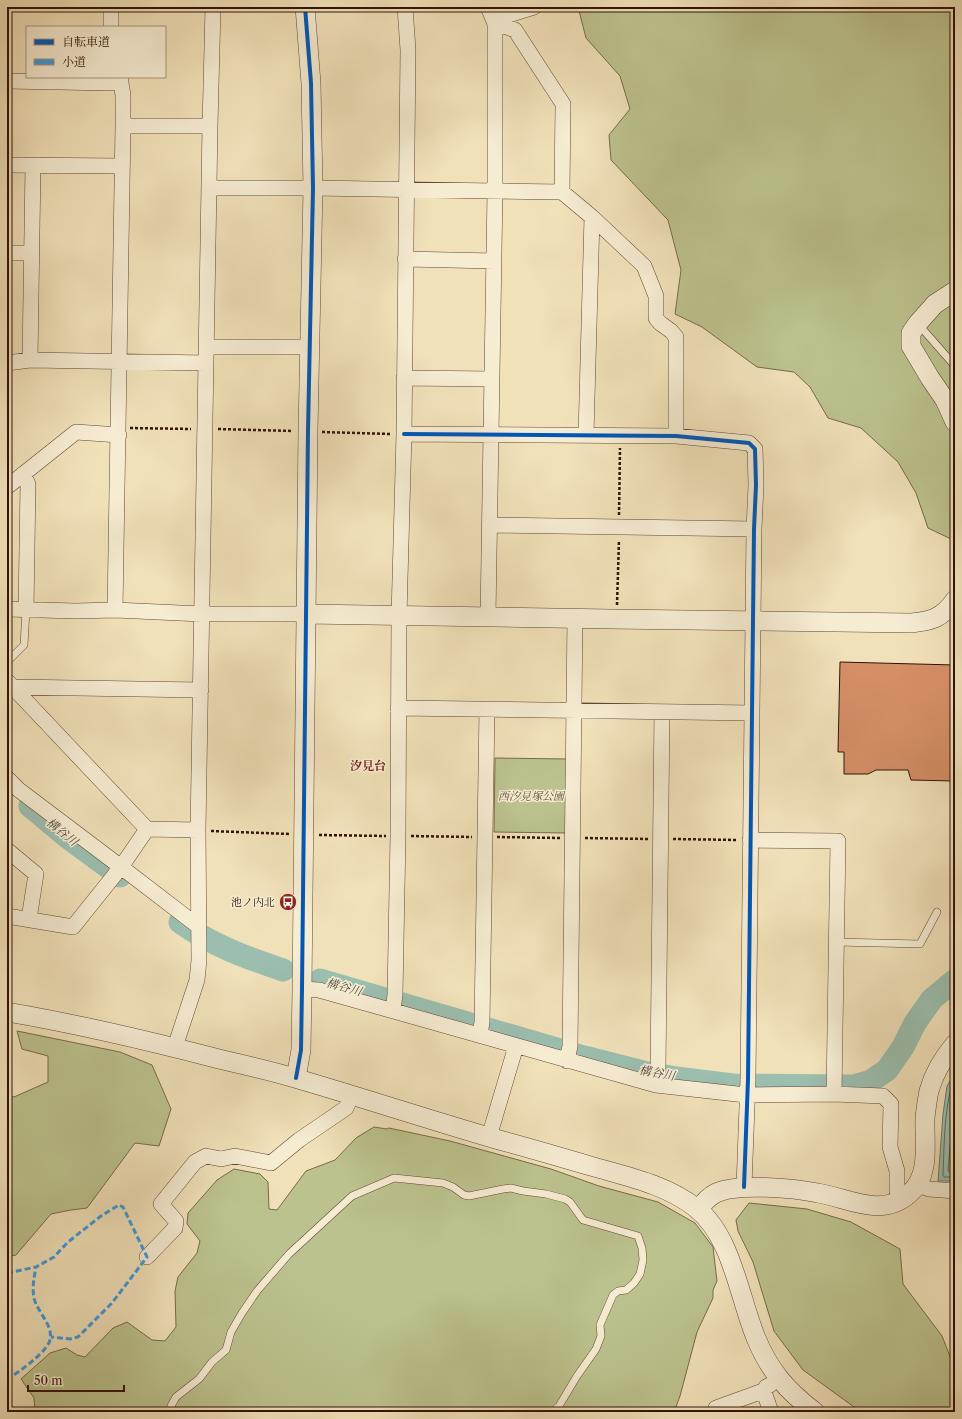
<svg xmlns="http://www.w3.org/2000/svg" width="962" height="1419" font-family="'Libre Caslon Text','Noto Serif JP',serif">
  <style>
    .green { fill: #bcc28e; stroke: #766a4a }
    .water { fill: #9bbeaf; stroke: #70796b }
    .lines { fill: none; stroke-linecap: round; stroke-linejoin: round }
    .shore { stroke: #66685a; stroke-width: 1 }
    .river { stroke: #9bbeaf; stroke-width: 23 }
    .building { fill: #d58f67; stroke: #301206 }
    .service-casing { stroke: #604633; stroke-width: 8 }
    .minor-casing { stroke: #604633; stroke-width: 16 }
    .tertiary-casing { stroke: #604633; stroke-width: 20 }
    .path { stroke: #301206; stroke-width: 2.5; stroke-dasharray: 3 2; stroke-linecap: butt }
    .service { stroke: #f6ecd2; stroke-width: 7 }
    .minor { stroke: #f6ecd2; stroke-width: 15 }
    .tertiary { stroke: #f6ecd2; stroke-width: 19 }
    .quiet { stroke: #3e9add; stroke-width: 3; stroke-dasharray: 6 3; stroke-linecap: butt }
    .cycleway-casing { stroke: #f6ecd2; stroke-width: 6 }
    .cycleway { stroke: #0057b8; stroke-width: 4 }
    .labels { text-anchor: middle; stroke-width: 3; stroke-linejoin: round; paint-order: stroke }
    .park-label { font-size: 11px; font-style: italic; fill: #615036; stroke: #f6ecd2 }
    .poi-label { font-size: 11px; fill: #301206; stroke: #f6ecd2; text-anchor: end }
    .neighbourhood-label { font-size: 12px; font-weight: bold; fill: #7a1f14; stroke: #f6ecd2 }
    .water-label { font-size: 12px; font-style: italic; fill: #554e41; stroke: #f6ecd2 }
  </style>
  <rect width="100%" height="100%" fill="#f1e1b9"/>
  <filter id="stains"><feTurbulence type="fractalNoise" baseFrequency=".005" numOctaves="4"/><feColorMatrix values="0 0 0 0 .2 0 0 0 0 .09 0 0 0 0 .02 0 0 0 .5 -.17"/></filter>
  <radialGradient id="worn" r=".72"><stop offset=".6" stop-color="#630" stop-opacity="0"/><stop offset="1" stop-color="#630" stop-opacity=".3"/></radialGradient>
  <path class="green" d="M578,7H955V538L951,539L928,528L916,493L898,462L861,428L828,418L810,387L794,372L757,367L702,327L675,314L681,270L668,220L611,160L609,135L630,109L620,76L586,38Z
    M495,758L567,759L566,833L494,832Z
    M17,1031L120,1052L152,1065L171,1109L159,1146L135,1143L87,1208L71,1210L51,1214L16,1255L7,1257V1095L14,1097L48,1082V1056L22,1049Z
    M374,1127L387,1129L389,1128L450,1141L551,1169L599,1186L658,1202L695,1223L713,1247L717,1281L713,1290V1298L697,1332L680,1396L674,1412H35L34,1398L21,1379L50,1353L66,1348L77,1355L85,1357L113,1328L127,1322L152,1340L165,1341L176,1327L175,1291L178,1277L197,1253L200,1241L187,1224L188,1213L217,1180L234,1169L260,1174L268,1182L269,1209L277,1210L306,1171L335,1160L356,1138Z
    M749,1203L807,1209L851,1222L900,1249L903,1284L942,1336L955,1369V1412H861L803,1370L774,1331L753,1262L738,1231L736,1220Z"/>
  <path class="water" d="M955,1073V1181H938L943,1114L947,1086Z"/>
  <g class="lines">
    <path class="shore" d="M955,1080C944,1097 944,1153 943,1175L944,1177H955
      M955,1092L948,1170L949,1172H955"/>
    <path class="river" d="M30,806L67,837L120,876
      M180,922C211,945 247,958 283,970
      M320,980L584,1057L643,1072L676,1078L733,1085L854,1086L871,1081L887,1070L903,1047L915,1023L932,999L955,980"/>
  </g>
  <path class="building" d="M840,662L955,665V781L911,780L908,770H876L868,774H844V752H838Z"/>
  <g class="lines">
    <defs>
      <path id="service" d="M919,325L955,366
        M7,662L24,645L26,610
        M836,942L920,944L937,912
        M169,1412L171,1406L176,1397L199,1379L212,1362L226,1350L231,1332L242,1313L257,1291L289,1254L352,1196L394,1178L443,1183L453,1187L464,1195L469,1196L503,1189L511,1188L523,1191L546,1194L565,1199L570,1202L583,1220L638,1236L642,1248L643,1260L640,1274L634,1283L626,1290L618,1291L613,1295L600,1325L601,1336L596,1349L577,1376L559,1406L552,1412"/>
      <path id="minor" d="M488,7L495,24L507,27L515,30L563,104L562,192
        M111,27V7
        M7,81L110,83L121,80
        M123,126H210
        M7,165L122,166
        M209,188H313L562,192L592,217L644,266L656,296V318L660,323L671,331L676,337V436
        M7,253H31
        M405,259L494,261
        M207,347H309
        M30,360L33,166
        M7,363L30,360L206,363
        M404,378L492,379
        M404,434L676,436L749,443L755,449L756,485L754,529L748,1079L744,1187
        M586,435L592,217
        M23,474L28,484L26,610
        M7,487L76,432L119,435
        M489,525L754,529
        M7,609L75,611L115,610L202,614H306
        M115,610L123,126V95L120,77
        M488,616L495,192V24L502,17L534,7
        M7,681L147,829L198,830
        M13,687L201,690
        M398,708L752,713
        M7,778L19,790L121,867L194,923L199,924
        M750,840L838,841L834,1094
        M7,850L36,874L29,919
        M7,916L73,927L121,867L147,829
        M302,989L319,990L656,1085L746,1095L834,1094L883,1096L891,1104L890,1147L897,1171V1191L903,1199
        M393,1010L395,995L398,836L399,616L404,434L408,50L405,7
        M480,1035L482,1022L487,709
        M175,1047L197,980L199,960L198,830L210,126L213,7
        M567,1061L570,1046L575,618
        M656,1085L658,1069L662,712
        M489,1137L516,1046
        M917,1185L929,1189L955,1191
        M147,1257L175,1228L176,1221L161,1204L195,1162L206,1156L221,1159L235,1156L271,1163L299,1140L346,1108L352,1095
        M770,1385L766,1387L764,1392L771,1412
        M716,1412V1408L760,1392H764"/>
      <path id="tertiary" d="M955,291L935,304L918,323L911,333V346L930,378L945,400L955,422
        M306,614C508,618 709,620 911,623C932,621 942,618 955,600
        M7,1012C78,1024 149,1041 219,1059C245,1065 272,1071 298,1079C363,1098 427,1119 492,1138C526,1147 560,1157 594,1167C629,1177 667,1185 696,1208C732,1236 739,1297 756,1338C769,1370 787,1391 815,1412
        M296,1078L301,1050L302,989L308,431L313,188L311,83L305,7
        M698,1210C703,1203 708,1197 716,1193C737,1183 794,1188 818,1193C849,1198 882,1219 910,1193C931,1175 924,1142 925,1118C926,1110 927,1100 929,1091C934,1073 943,1058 955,1044"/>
    </defs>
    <use href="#service" class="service-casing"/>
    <use href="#minor" class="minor-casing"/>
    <use href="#tertiary" class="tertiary-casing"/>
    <path class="path" d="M130,428L191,429
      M218,429L293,431
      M322,432L391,434
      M619,515L620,448
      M617,605L619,540
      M211,831L290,834
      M319,835L386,836
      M411,836L472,837
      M497,837L560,838
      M585,838L648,839
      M673,839L738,840"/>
    <use href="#service" class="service"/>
    <use href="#minor" class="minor"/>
    <use href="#tertiary" class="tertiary"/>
    <path class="quiet" d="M7,1273L36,1267L54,1257L68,1242L101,1216L119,1205L123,1207L147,1257L112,1303L78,1337L70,1339L51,1337
      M7,1380C20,1370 37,1360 47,1346C59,1330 37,1313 34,1298C32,1287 34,1278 36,1267"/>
    <defs>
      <path id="cycleway" d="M404,434L676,436L749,443L755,449L756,485L754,529L748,1079L744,1187
        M296,1078L301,1050L302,989L308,431L313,188L311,83L305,7"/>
    </defs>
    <use href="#cycleway" class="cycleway-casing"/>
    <use href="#cycleway" class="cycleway"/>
  </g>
  <defs>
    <symbol id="bus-disc" viewBox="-11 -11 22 22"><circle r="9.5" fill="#8f2418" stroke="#f6ecd2"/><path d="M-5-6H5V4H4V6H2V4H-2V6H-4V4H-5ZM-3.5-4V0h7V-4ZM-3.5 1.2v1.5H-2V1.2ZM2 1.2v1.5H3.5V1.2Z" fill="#fff"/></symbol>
  </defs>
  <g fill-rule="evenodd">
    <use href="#bus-disc" x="278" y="892" width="20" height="20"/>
  </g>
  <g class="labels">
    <g class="park-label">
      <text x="531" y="800">西汐見塚公園</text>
    </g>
    <g class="poi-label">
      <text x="275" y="906">池ノ内北</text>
    </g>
    <g class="neighbourhood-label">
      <text x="368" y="770">汐見台</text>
    </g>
    <g class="water-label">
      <text transform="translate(62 832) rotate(39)" y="4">構谷川</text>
      <text transform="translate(344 987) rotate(16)" y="4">構谷川</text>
      <text transform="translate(657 1073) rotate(10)" y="4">構谷川</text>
    </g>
  </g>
  <rect width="962" height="1419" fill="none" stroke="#f1e1b9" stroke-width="24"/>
  <rect x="8" y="8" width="946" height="1403" fill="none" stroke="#301206" stroke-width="2"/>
  <rect x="12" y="12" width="938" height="1395" fill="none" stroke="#301206"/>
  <rect x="26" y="26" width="140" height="52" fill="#f6ecd2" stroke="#a79580"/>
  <rect x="34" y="39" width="20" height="6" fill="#0057b8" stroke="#a79580"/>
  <text x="62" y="46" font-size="12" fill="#301206">自転車道</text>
  <rect x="34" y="59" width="20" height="6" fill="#3e9add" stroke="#a79580"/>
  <text x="62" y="66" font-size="12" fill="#301206">小道</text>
  <path d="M28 1385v6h96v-6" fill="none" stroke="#301206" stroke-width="2"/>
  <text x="34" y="1385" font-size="12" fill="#301206" stroke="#f6ecd2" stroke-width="3" paint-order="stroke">50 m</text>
  <rect width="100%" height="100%" filter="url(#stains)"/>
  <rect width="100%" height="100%" fill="url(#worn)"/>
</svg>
